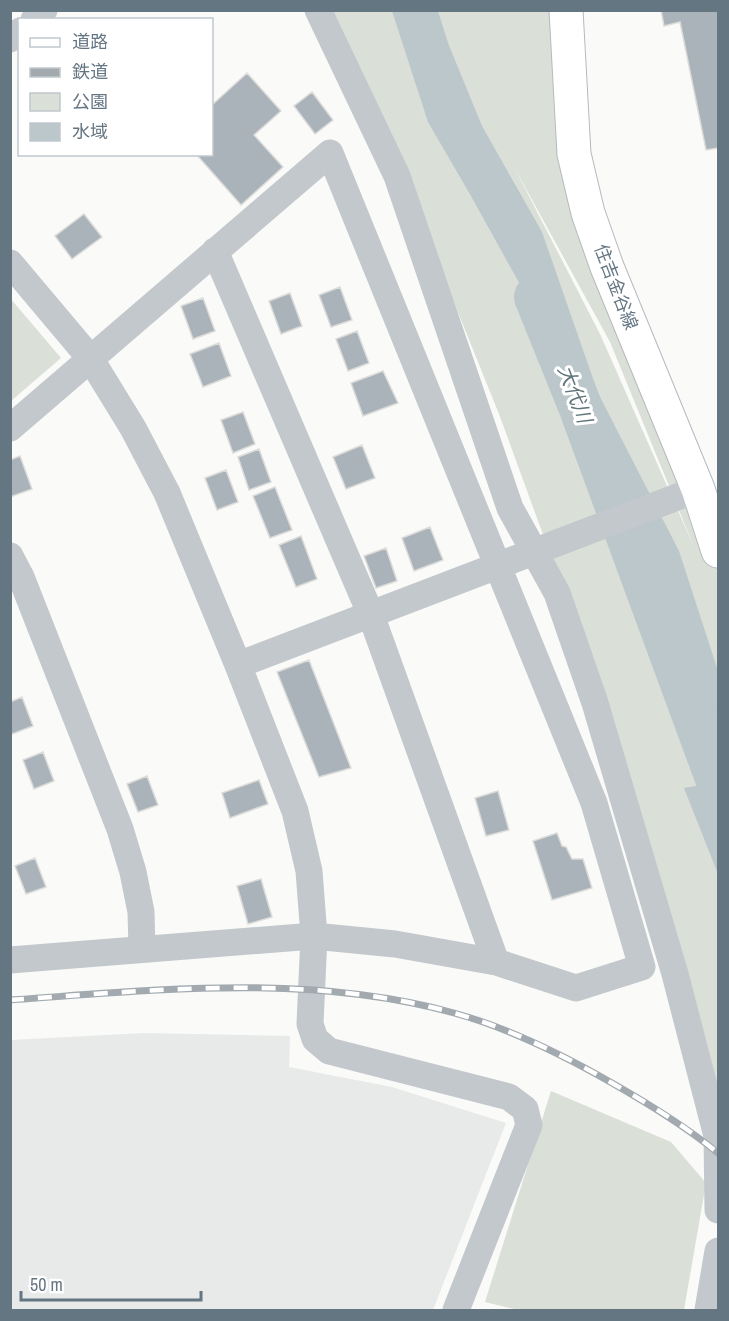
<svg xmlns="http://www.w3.org/2000/svg" width="729" height="1321" font-family="'Archivo Narrow','Noto Sans JP',sans-serif">
  <style>
    .built { fill: #e8e9e9 }
    .green { fill: #dadfd7; fill-rule: evenodd }
    .water { fill: #bbc7cb }
    .lines { fill: none; stroke-linecap: round; stroke-linejoin: round }
    .river { stroke: #bbc7cb; stroke-width: 44 }
    .building { fill: #aab3b9; stroke: #dcdcda; stroke-width: 1.5 }
    .major-casing { stroke: #b5babe; stroke-width: 35 }
    .minor { stroke: #c3c8cc; stroke-width: 27 }
    .major { stroke: #fff; stroke-width: 33 }
    .rail-casing { stroke: #a2aab0; stroke-width: 7 }
    .rail { stroke: #fff; stroke-width: 4.5; stroke-dasharray: 14; stroke-linecap: butt }
    .labels { text-anchor: middle; stroke-width: 6; stroke-linejoin: round; paint-order: stroke }
    .street-label { font-size: 18px; fill: #657683; stroke: #fff }
    .water-label { font-size: 20px; font-style: italic; fill: #60757c; stroke: #fff }
  </style>
  <rect width="100%" height="100%" fill="#fafaf8"/>
  <path class="built" d="M144,1033L290,1036L289,1067L392,1087L506,1123L433,1310H11V1040Z"/>
  <path class="green" d="M331,11H549L573,202L718,551V1119L587,655L499,414L411,196ZM514,167L610,342L694,547L600,334Z
    M10,298L61,358L11,401H10Z
    M551,1091L671,1142L706,1183L684,1310H518L485,1302Z"/>
  <path class="water" d="M392,11H438L448,43L482,126L542,232L598,393L679,551L718,671V769L699,773L693,666L670,594L595,420L471,196L428,122Z
    M718,782V874L684,788Z"/>
  <g class="lines">
    <path class="river" d="M536,297L580,406L718,781"/>
  </g>
  <path class="building" d="M661,10H718V148L706,150L680,22L664,26Z
    M247,73L281,111L254,135L283,167L241,205L196,154H212V105Z
    M312,92L333,120L315,134L294,106Z
    M84,214L102,237L72,259L55,236Z
    M340,287L352,320L331,327L319,295Z
    M290,293L302,326L281,334L269,301Z
    M203,298L215,331L193,339L181,306Z
    M357,331L369,363L348,371L336,339Z
    M219,343L231,376L203,387L190,354Z
    M383,371L398,403L363,416L351,383Z
    M243,412L255,444L233,453L221,420Z
    M362,445L375,478L346,489L333,457Z
    M259,449L271,482L249,490L238,457Z
    M20,456L32,489L10,497V460Z
    M226,470L238,502L217,510L205,478Z
    M275,487L292,530L270,538L253,496Z
    M430,527L443,560L414,571L402,538Z
    M301,536L317,579L296,587L279,545Z
    M386,548L397,581L376,588L364,556Z
    M309,660L351,768L319,777L277,672Z
    M22,697L33,726L12,734L10,729V702Z
    M43,752L54,781L34,789L23,760Z
    M147,776L158,805L138,812L127,784Z
    M259,780L268,804L230,818L222,793Z
    M498,791L509,830L486,836L475,798Z
    M557,833L562,846L566,847L572,859H583L592,888L552,900L533,841Z
    M35,858L46,887L26,894L15,866Z
    M261,879L272,917L248,924L237,886Z"/>
  <g class="lines">
    <defs>
      <path id="major" d="M566,10L574,154L588,213L607,267L698,489L718,551"/>
    </defs>
    <use href="#major" class="major-casing"/>
    <path class="minor" d="M318,10L397,176L510,508L557,593L595,703L675,974L717,1136L718,1210
      M34,20L44,10
      M10,39L20,31
      M215,251L371,615L496,962
      M10,263L90,358L133,428L167,493L238,665L295,811L309,871L314,936L310,1024L315,1039L329,1051L509,1097L525,1109L529,1125L456,1310
      M10,428L330,153L594,803L642,967L576,988L496,962L395,944L314,936L10,960
      M10,556L21,577L120,829L133,872L141,912L142,949
      M238,665L698,489
      M708,1310L718,1251"/>
    <use href="#major" class="major"/>
    <defs>
      <path id="rail" d="M10,1000C158,990 309,973 454,1013C509,1028 563,1055 612,1083C649,1104 685,1126 718,1153"/>
    </defs>
    <use href="#rail" class="rail-casing"/>
    <use href="#rail" class="rail"/>
  </g>
  <g class="labels">
    <g class="street-label">
      <text transform="translate(616 287) rotate(69)" y="6">住吉金谷線</text>
    </g>
    <g class="water-label">
      <text transform="translate(575 394) rotate(69)" y="7">大代川</text>
    </g>
  </g>
  <rect width="729" height="1321" fill="none" stroke="#657683" stroke-width="24"/>
  <rect x="18" y="18" width="195" height="138" fill="#ffffff" stroke="#c1c8cd" stroke-width="1.5"/>
  <rect x="30" y="38" width="30" height="9" fill="#ffffff" stroke="#c1c8cd" stroke-width="1.5"/>
  <text x="72" y="48" font-size="18" fill="#657683">道路</text>
  <rect x="30" y="68" width="30" height="9" fill="#a2aab0" stroke="#c1c8cd" stroke-width="1.5"/>
  <text x="72" y="78" font-size="18" fill="#657683">鉄道</text>
  <rect x="30" y="93" width="30" height="18" fill="#dadfd7" stroke="#c1c8cd" stroke-width="1.5"/>
  <text x="72" y="108" font-size="18" fill="#657683">公園</text>
  <rect x="30" y="123" width="30" height="18" fill="#bbc7cb" stroke="#c1c8cd" stroke-width="1.5"/>
  <text x="72" y="138" font-size="18" fill="#657683">水域</text>
  <path d="M21 1291v9h180v-9" fill="none" stroke="#657683" stroke-width="3"/>
  <text x="30" y="1291" font-size="18" fill="#657683" stroke="#ffffff" stroke-width="4.5" paint-order="stroke">50 m</text>
</svg>
